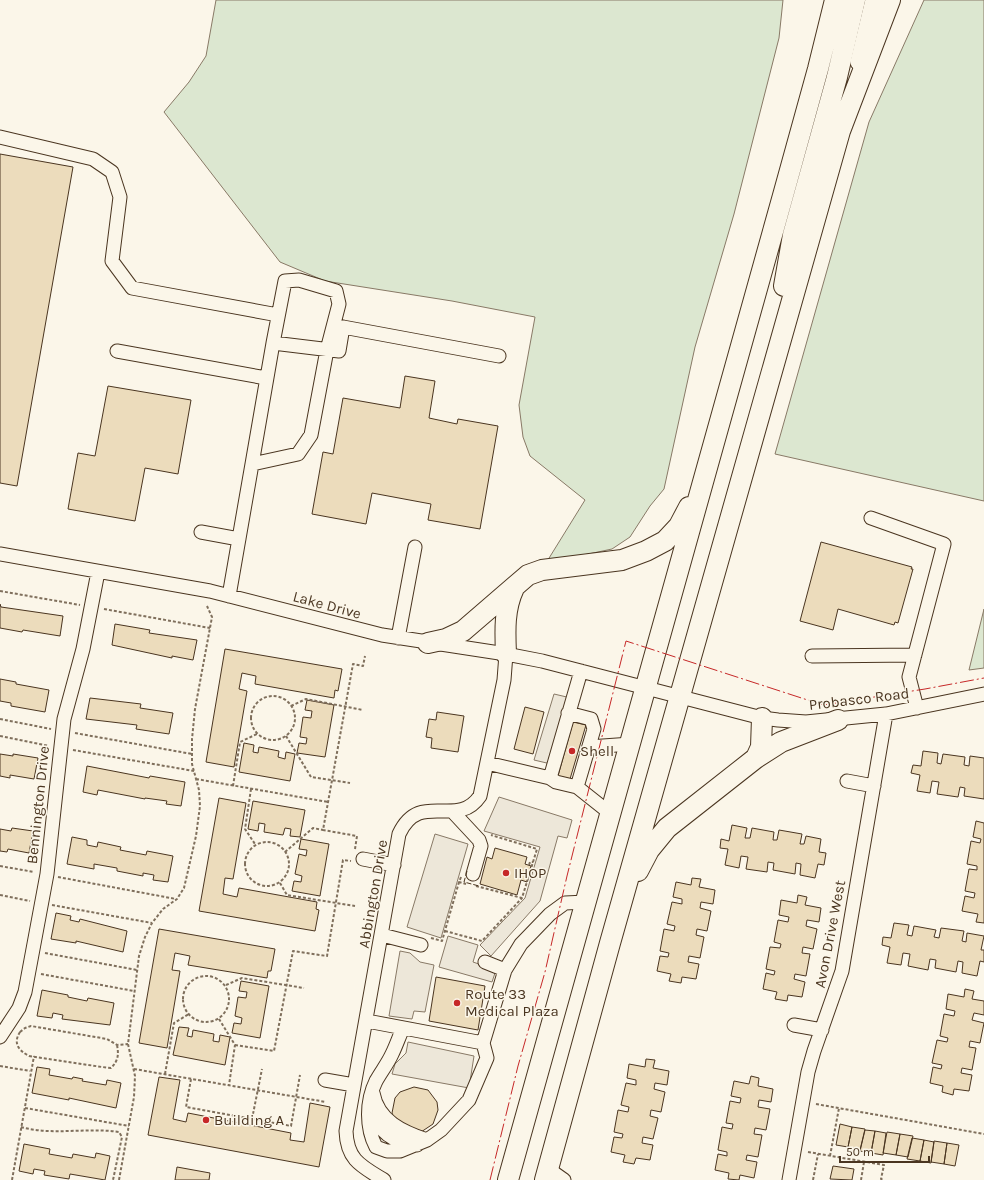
<svg xmlns="http://www.w3.org/2000/svg" width="984" height="1180" font-family="Karla,sans-serif">
  <style>
    .green { fill: #dce7d0; stroke: #887966 }
    .parking { fill: #ede7d9; stroke: #887966 }
    .building { fill: #ecdcbc; stroke: #4a3520 }
    .lines { fill: none; stroke-linecap: round; stroke-linejoin: round }
    .minor-casing { stroke: #4a3520; stroke-width: 15 }
    .major-casing { stroke: #4a3520; stroke-width: 19 }
    .highway-casing { stroke: #4a3520; stroke-width: 22 }
    .path { stroke: #7f6f5c; stroke-width: 2; stroke-dasharray: 3 2; stroke-linecap: butt }
    .minor { stroke: #fbf6e9; stroke-width: 13 }
    .major { stroke: #fbf6e9; stroke-width: 17 }
    .highway { stroke: #fbf6e9; stroke-width: 20 }
    .fence { stroke: #4a3520; stroke-width: 1; stroke-dasharray: 5 2; stroke-linecap: butt }
    .power { stroke: #c62828; stroke-width: 1; stroke-dasharray: 14 3 2 3; stroke-linecap: butt }
    .poi-dot { fill: #c62828; stroke: #fbf6e9; stroke-width: 1.5 }
    .labels { text-anchor: middle; stroke-width: 3; stroke-linejoin: round; paint-order: stroke }
    .street-label { font-size: 15px; fill: #4a3520; stroke: #fbf6e9 }
    .poi-label { font-size: 15px; fill: #4a3520; stroke: #fbf6e9; text-anchor: start }
  </style>
  <rect width="100%" height="100%" fill="#fbf6e9"/>
  <path class="green" d="M216,0H783L779,38L734,214L695,347L664,489L650,506L630,537L612,549L546,563L585,500L530,456L523,437L519,405L535,317L452,301L325,281L280,262L164,112L189,82L206,56Z
    M924,0H984V501L775,454L869,122Z
    M984,609V668L969,670Z"/>
  <path class="parking" d="M554,694L571,698L551,764L534,760Z
    M499,797L572,820L567,838L558,836L540,901L491,956L480,945L525,898L540,847L484,831Z
    M435,834L468,844L441,938L407,927Z
    M448,936L478,945L473,962L496,970L492,982L439,967Z
    M400,951L410,953L420,962L434,965L425,1012L414,1011L412,1019L389,1016Z
    M408,1042L474,1056L469,1088L392,1074L395,1064L406,1053Z"/>
  <path class="building" d="M0,154L73,167L17,486L0,483Z
    M405,376L435,381L429,418L457,424L458,419L498,426L480,529L428,520L431,504L372,493L366,524L312,514L323,452L333,454L343,398L400,408Z
    M108,386L191,400L178,474L145,468L135,521L68,509L78,453L95,456Z
    M821,542L912,567L911,569H913L898,623L895,622L894,625L838,609L833,630L800,621Z
    M0,604L1,607L63,616L60,636L23,630L22,632L0,628Z
    M115,624L150,630L149,633L197,640L193,660L172,656V658L112,645Z
    M225,649L342,669L338,691L335,690L334,698L255,684L256,676L242,673L239,689L247,691L234,767L206,762Z
    M0,679L16,682V684L49,690L45,712L11,706V703L0,701Z
    M90,698L141,704L140,708L173,713L169,734L136,729L137,725L86,719Z
    M307,700L334,705L325,757L297,753L299,743L306,744L307,738L300,737L303,717L311,718L312,711L305,710Z
    M525,707L544,712L533,754L514,749Z
    M437,712L464,716L458,752L431,748L432,738L426,737L429,719L436,720Z
    M573,722L586,725L570,779L558,776Z
    M244,743L254,745L253,752L258,753L259,747L279,751L278,757L285,759L286,752L295,754L290,781L239,772Z
    M923,751L938,753L937,763L941,764L943,754L965,757L964,765L969,766L970,756L984,758V799L964,796L965,788L960,787L958,797L937,794L939,782L932,781L930,793L917,791L920,775L911,773L913,765L921,766Z
    M0,754L13,756V754L38,758L34,779L10,775V778L0,776Z
    M87,766L149,778L150,776L185,782L181,806L166,804L167,801L145,798V799L98,790L97,795L83,792Z
    M219,798L246,803L233,879L225,878L223,894L237,897L239,888L317,902L316,909L319,910L315,931L199,911Z
    M253,801L305,810L300,837L290,836L291,829L285,828L283,835L264,832L265,824L259,823L258,831L248,829Z
    M976,821L984,823V923L976,922L978,914L962,911L965,896L974,898L975,893L965,891L969,869L977,870V866L967,864L971,841L980,843L981,839L973,837Z
    M732,825L747,828L745,838H750L752,828L774,832L773,840H777L779,830L802,834L800,844H804L806,836L821,839L819,852L826,853L824,865L818,864L815,878L800,875L801,864L796,863L795,874L773,870L774,863L768,862L767,872L746,869L748,857L741,856L739,868L725,865L728,849L720,848L721,839L729,841Z
    M12,828L33,831L29,853L8,849L7,852L0,851V829L11,831Z
    M72,837L87,840V845L97,847L98,842L121,847L120,850L146,855L147,851L173,856L168,882L153,880L154,875L143,873V876L117,871V868L94,864V869L67,864Z
    M301,839L329,844L320,896L292,891L294,881L301,882L302,876L295,874L299,854L306,856L307,850L299,849Z
    M495,848L527,857L525,864L531,866L527,882L521,880L517,895L480,884L487,857L492,859Z
    M692,878L701,879L699,887L715,890L713,904L701,902L700,908L711,911L707,931L697,929L696,935L704,937L700,958L689,956L688,962L699,964L696,979L682,977L681,983L669,981L671,974L657,971L660,956L668,957L669,953L660,951L664,929L674,931L675,926L667,924L672,902L682,904V899L673,897L676,882L691,885Z
    M798,895L807,897L805,905L821,908L819,922L807,920L806,926L817,929L813,949L803,947L802,953L810,954L806,976L795,974L794,979L805,982L802,997L788,995L787,1001L775,999L777,992L763,989L766,973L774,975L775,971L766,969L770,947L780,948L781,944L774,942L778,920L788,922L789,917L779,915L781,900L797,903Z
    M56,913L71,916L70,920L79,922L80,919L127,931L123,952L76,941V943L51,939Z
    M894,923L909,925L907,935L912,936L914,926L936,930L934,937L939,938L941,928L964,931L962,941L966,942L967,933L984,936L981,950H984V962L980,961L977,976L962,973L963,962L958,961L956,972L935,968L936,960L930,959L928,970L908,966L910,954L903,953L901,965L887,963L890,947L882,945L883,937L891,938Z
    M159,929L275,949L271,971H268L267,978L188,965L190,956L175,953L172,970L180,971L167,1048L139,1043Z
    M436,977L485,986L478,1030L429,1021Z
    M241,981L269,986L260,1038L232,1033L234,1023L241,1024L242,1018L235,1016L238,997L246,998L247,992L239,991Z
    M965,989L974,991L972,999L984,1001V1015L974,1013L972,1020L984,1023L980,1043L970,1041L969,1047L976,1048L972,1070L962,1068L961,1073L972,1075L969,1091L954,1089L953,1095L942,1092L943,1086L930,1083L933,1067L941,1069L942,1065L932,1063L937,1040L947,1042L948,1038L940,1036L944,1014L954,1016L955,1011L946,1009L948,994L964,997Z
    M42,990L68,995V997L87,1001L88,998L114,1003L110,1025L62,1019L63,1015L53,1013L52,1018L37,1016Z
    M179,1027L189,1028L187,1036L192,1037L193,1030L214,1034L213,1041L219,1042L220,1035L230,1037L225,1065L173,1055Z
    M646,1059L655,1060L653,1068L669,1071L667,1085L655,1083L654,1089L665,1092L661,1112L651,1110L650,1116L658,1118L653,1139L643,1137L642,1143L653,1145L650,1160L636,1158L634,1164L623,1162L625,1155L611,1152L614,1137L622,1138L623,1134L614,1132L618,1110L628,1112L629,1107L621,1105L626,1083L636,1085V1080L627,1078L629,1064L645,1067Z
    M37,1067L50,1069L49,1075L72,1079L73,1077L83,1079L82,1081L106,1085L107,1080L121,1083L116,1108L69,1098V1100L32,1093Z
    M751,1076L759,1078L758,1086L773,1089L771,1102L759,1100L758,1107L770,1109L766,1130L755,1128L754,1134L762,1135L758,1157L747,1155L746,1160L757,1162L754,1178L740,1175L739,1180L728,1179L729,1173L715,1170L718,1154L727,1156V1152L718,1150L722,1127L732,1129L733,1124L726,1123L730,1101L740,1103L741,1098L731,1096L734,1081L749,1084Z
    M159,1077L180,1080L173,1119L186,1122L188,1113L291,1133L290,1140L304,1142L310,1103L330,1107L319,1167L148,1135Z
    M414,1087L428,1090L437,1102L438,1110L433,1124L421,1132L395,1120L392,1113L395,1098L400,1092Z
    M840,1124L852,1127L848,1147L836,1145Z
    M852,1127L865,1129L860,1150L848,1147Z
    M865,1130L875,1131L871,1153L860,1151Z
    M875,1131L886,1133L883,1155L871,1153Z
    M887,1132L900,1134L896,1155L883,1153Z
    M900,1134L913,1136L908,1157L896,1155Z
    M912,1138L924,1140L920,1161L907,1159Z
    M924,1140L934,1142L931,1163L920,1161Z
    M934,1141L947,1143L944,1164L931,1162Z
    M947,1143L959,1145L955,1166L944,1164Z
    M24,1144L50,1149L49,1154L72,1158L73,1154L95,1158L96,1153L110,1156L105,1180L70,1174L69,1179L44,1175L45,1171L34,1169L33,1174L19,1171Z
    M833,1166L854,1169L852,1180L830,1179Z
    M177,1167L210,1173L209,1180H175Z"/>
  <g class="lines">
    <defs>
      <path id="minor" d="M0,137L93,159L112,172L120,197L112,261L132,288L278,315
        M117,351L266,378
        M252,464L273,343L339,351L343,327L499,356
        M871,518L944,544L909,677L917,708
        M201,532L239,539
        M0,554L210,591L382,635L506,654L542,661L762,718L778,720L806,722L886,714L984,694
        M229,596L252,464L298,454L311,435L327,350L339,304L336,291L299,280L285,281L273,343
        M398,638L415,547
        M812,656L915,655
        M568,713L591,719L594,729L577,787
        M589,747L631,744
        M487,763L550,778L556,782L577,787L611,814
        M550,778L581,671
        M847,781L874,786
        M452,811L479,840L481,846L473,874
        M363,859L394,865
        M382,935L421,945
        M485,962L505,970
        M367,1021L483,1043
        M794,1025L822,1030
        M403,1028C399,1037 396,1046 392,1054C388,1063 381,1072 376,1081C366,1101 366,1128 376,1147L387,1151H400L427,1140L441,1130L469,1100L487,1058L483,1043L505,970L521,944L550,914L565,903L586,902
        M0,1037L19,1008L25,992L47,874L64,719L83,649L98,572
        M325,1080L354,1085
        M373,1093C378,1121 403,1132 427,1140
        M371,1109C378,1132 394,1143 417,1145
        M547,1168L564,1180
        M384,1180C361,1166 347,1160 346,1131L399,834C420,789 457,830 480,796L504,680L506,654
        M789,1180L808,1072L814,1051L842,971L886,714"/>
      <path id="major" d="M859,62L874,0"/>
      <path id="highway" d="M784,286L793,235L837,77L855,0
        M428,643L446,639L463,631L528,575L542,570L622,560L646,551L665,541L679,526L689,507
        M506,654C505,631 504,609 514,588
        M756,758L761,747L762,718
        M638,871L649,850L667,828L756,758L781,742L838,720
        M508,1180L784,192L818,69L835,0
        M545,1180L610,943L840,131L890,0"/>
    </defs>
    <use href="#minor" class="minor-casing"/>
    <use href="#major" class="major-casing"/>
    <use href="#highway" class="highway-casing"/>
    <path class="path" d="M0,591L80,605
      M104,609L210,628
      M251 718a22 22 0 1 1 44 0a22 22 0 1 1-44 0Z
      M291,706L306,699L363,710
      M0,719L51,729
      M75,733L192,754
      M0,736L49,746
      M286,736L311,777L350,783
      M73,750L194,771
      M196,779L328,802
      M233,786L240,742L257,734
      M251,789L245,829L255,844
      M245 864a22 22 0 1 1 44 0a22 22 0 1 1-44 0Z
      M355,849L357,836L323,830L353,664L363,666L365,656
      M285,852L313,828L323,830
      M529,865L530,862H533
      M0,866L34,872
      M58,877L176,899
      M461,877L459,882L466,884
      M280,883L287,895L355,906
      M476,886L522,898L537,849L491,835
      M0,895L30,901
      M52,905L152,923
      M445,931L482,941L522,898
      M431,938L442,941L459,882
      M45,953L137,970
      M41,974L134,991
      M183 999a23 23 0 1 1 46 0a23 23 0 1 1-46 0Z
      M226,985L242,978L304,988
      M219,1019L235,1045L229,1085
      M20,1032C13,1043 18,1050 29,1056L102,1067L111,1068C118,1061 119,1055 117,1045
      M20,1032L25,1028L31,1026L107,1039L117,1045L128,1044
      M235,1045L274,1051L293,951L327,956L343,860L351,861
      M0,1066L30,1071
      M134,1069L326,1102
      M165,1074L174,1023L189,1014
      M191,1079L186,1107L291,1126L300,1075
      M816,1104L984,1134
      M25,1108L129,1126
      M252,1119L262,1069
      M21,1127C53,1136 86,1127 119,1132L122,1137L113,1180
      M808,1152L884,1165L881,1179L884,1180
      M830,1156L839,1108
      M12,1180L34,1056
      M119,1180L134,1097L135,1076L128,1044L139,956L145,937L152,923L163,909L177,899L184,888L196,836L200,806L199,790L192,764V739L195,709L212,617L207,606
      M813,1180L818,1154
      M861,1180L864,1162"/>
    <use href="#minor" class="minor"/>
    <use href="#major" class="major"/>
    <use href="#highway" class="highway"/>
    <path class="fence" d="M467,871L464,882L479,886"/>
    <path class="power" d="M490,1180L518,1066L545,972L567,876L626,641L823,705L925,689L984,678"/>
  </g>
  <g class="poi-dot">
    <circle cx="572" cy="751" r="4"/>
    <circle cx="506" cy="873" r="4"/>
    <circle cx="457" cy="1003" r="4"/>
    <circle cx="206" cy="1120" r="4"/>
  </g>
  <g class="labels">
    <g class="street-label">
      <text transform="translate(327 605) rotate(15)" y="5">Lake Drive</text>
      <text transform="translate(859 699) rotate(-7)" y="5">Probasco Road</text>
      <text transform="translate(38 805) rotate(-84)" y="5">Bennington Drive</text>
      <text transform="translate(373 894) rotate(-80)" y="5">Abbington Drive</text>
      <text transform="translate(830 934) rotate(-79)" y="5">Avon Drive West</text>
    </g>
    <g class="poi-label">
      <text x="580" y="756">Shell</text>
      <text x="514" y="878">IHOP</text>
      <text x="465" y="999">Route 33<tspan x="465" dy="17">Medical Plaza</tspan></text>
      <text x="214" y="1125">Building A</text>
    </g>
  </g>
  <path d="M840 1156v6h89v-6" fill="none" stroke="#4a3520" stroke-width="2"/>
  <text x="846" y="1156" font-size="12" fill="#4a3520" stroke="#fbf6e9" stroke-width="3" paint-order="stroke">50 m</text>
</svg>
